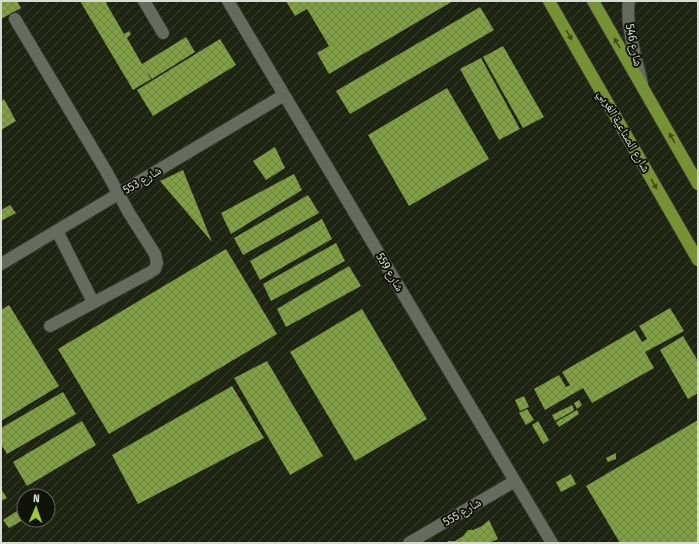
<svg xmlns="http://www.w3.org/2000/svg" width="699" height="544" font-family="'Fira Sans Condensed','Noto Naskh Arabic',sans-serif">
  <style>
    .industrial { fill: url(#industrial-furrows); fill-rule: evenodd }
    .building { fill: url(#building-cross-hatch) }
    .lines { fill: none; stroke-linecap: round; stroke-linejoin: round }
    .minor-casing { stroke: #33362f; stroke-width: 14 }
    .major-casing { stroke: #33362f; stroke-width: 14 }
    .minor { stroke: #666c5d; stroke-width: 12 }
    .major { stroke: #779232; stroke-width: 12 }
    .oneway { fill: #3e4d1b }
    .labels { text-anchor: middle; stroke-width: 4; stroke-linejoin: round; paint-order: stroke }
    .street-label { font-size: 12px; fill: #d8dbd3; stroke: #101408 }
  </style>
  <defs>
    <pattern id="industrial-furrows" width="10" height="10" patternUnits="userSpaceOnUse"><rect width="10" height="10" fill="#1d2412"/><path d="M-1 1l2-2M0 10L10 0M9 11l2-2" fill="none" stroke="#3d4334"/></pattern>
    <pattern id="building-cross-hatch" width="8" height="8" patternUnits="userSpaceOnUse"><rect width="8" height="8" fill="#81a044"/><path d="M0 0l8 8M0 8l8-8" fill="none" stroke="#6e8442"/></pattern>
  </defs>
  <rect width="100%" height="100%" fill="#191d11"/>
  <path class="industrial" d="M1,1H698V543H1ZM24,496H48V520H24Z"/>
  <path class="building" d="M1,1H17L21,8L1,19Z
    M80,1H109L106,3L124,34L129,31L131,34L127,38L142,64L186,37L195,52L152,79L146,70L151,79L133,90Z
    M286,1H453L329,74L317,53L329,46L307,9L295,16Z
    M480,7L494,30L350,114L336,91Z
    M220,39L236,65L153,116L137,90Z
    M503,46L544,117L523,128L483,57Z
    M481,58L520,129L499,140L460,69Z
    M447,88L489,159L409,206L368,135Z
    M4,99L16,121L1,130V101Z
    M275,147L285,168L266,180L253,161Z
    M183,170L212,242L160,181Z
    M294,174L302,190L231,234L221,213Z
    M308,195L319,213L243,255L234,238Z
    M10,205L16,213L1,221V210Z
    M322,219L332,239L260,280L250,261Z
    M336,243L345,261L271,301L263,284Z
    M226,249L277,334L109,434L58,349Z
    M349,266L361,286L286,327L277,309Z
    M9,305L59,386L1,421V310Z
    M670,308L684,331L645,352L654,368L592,403L583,388L545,410L534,389L559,375L566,387L570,385L562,372L635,330L642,342L647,339L639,326Z
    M362,309L427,419L355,461L290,352Z
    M683,336L698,361V393L688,399L660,350Z
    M267,361L323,456L290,475L234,378Z
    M232,386L264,438L138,504L112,455Z
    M63,392L76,414L7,454L1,444V428Z
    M524,396L529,407L520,411L515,400Z
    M579,400L582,405L577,409L574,403Z
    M572,405L574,409L573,411L555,421L552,415Z
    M527,409L534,420L526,425L519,413Z
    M577,410L579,414L559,427L556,422Z
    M698,420V543H620L586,486Z
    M82,421L96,445L27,486L13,462Z
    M538,421L549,440L543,444L532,425Z
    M616,453V459L608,462L606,458Z
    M571,474L576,484L561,492L556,482Z
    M1,489L7,498L1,501Z
    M17,511L23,520L9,528L3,520Z
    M489,520L498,539L489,543H447L448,541H455L463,536L468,530H473L482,526Z"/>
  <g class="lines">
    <defs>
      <path id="minor" d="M144,1L163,33
        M228,1L552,543
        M629,1C625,26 637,59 642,84
        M15,19L106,171L129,213L155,254L157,263L155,269L149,273L50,326
        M57,231L93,302
        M1,264L284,95
        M409,543L515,481"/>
      <path id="major" d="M549,1L698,260
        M593,1L698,184"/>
    </defs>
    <use href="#minor" class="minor-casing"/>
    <use href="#major" class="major-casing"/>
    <use href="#minor" class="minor"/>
    <use href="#major" class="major"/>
  </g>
  <defs><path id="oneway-solid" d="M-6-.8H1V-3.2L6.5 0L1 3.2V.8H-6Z"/></defs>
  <g class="oneway">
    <use href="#oneway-solid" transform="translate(569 35) rotate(60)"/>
    <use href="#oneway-solid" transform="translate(617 43) rotate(-120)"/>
    <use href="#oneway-solid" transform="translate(672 138) rotate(-120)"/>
    <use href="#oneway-solid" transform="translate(654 184) rotate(60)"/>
  </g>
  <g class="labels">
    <g class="street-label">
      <text transform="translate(634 45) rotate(78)" y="4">شارع 546</text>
      <text transform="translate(624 131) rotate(60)" y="4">شارع الصناعية الغربي</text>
      <text transform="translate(142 180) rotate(-31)" y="4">شارع 553</text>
      <text transform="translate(390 272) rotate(59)" y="4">شارع 559</text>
      <text transform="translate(462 512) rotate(-31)" y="4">شارع 555</text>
    </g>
  </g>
  <rect width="699" height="544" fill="none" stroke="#d8dbd3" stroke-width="4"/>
  <g transform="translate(36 508) rotate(2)"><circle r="19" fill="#101408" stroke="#606459"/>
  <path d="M0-3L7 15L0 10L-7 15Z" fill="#9dca30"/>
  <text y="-6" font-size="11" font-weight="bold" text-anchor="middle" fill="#d8dbd3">N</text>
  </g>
</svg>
